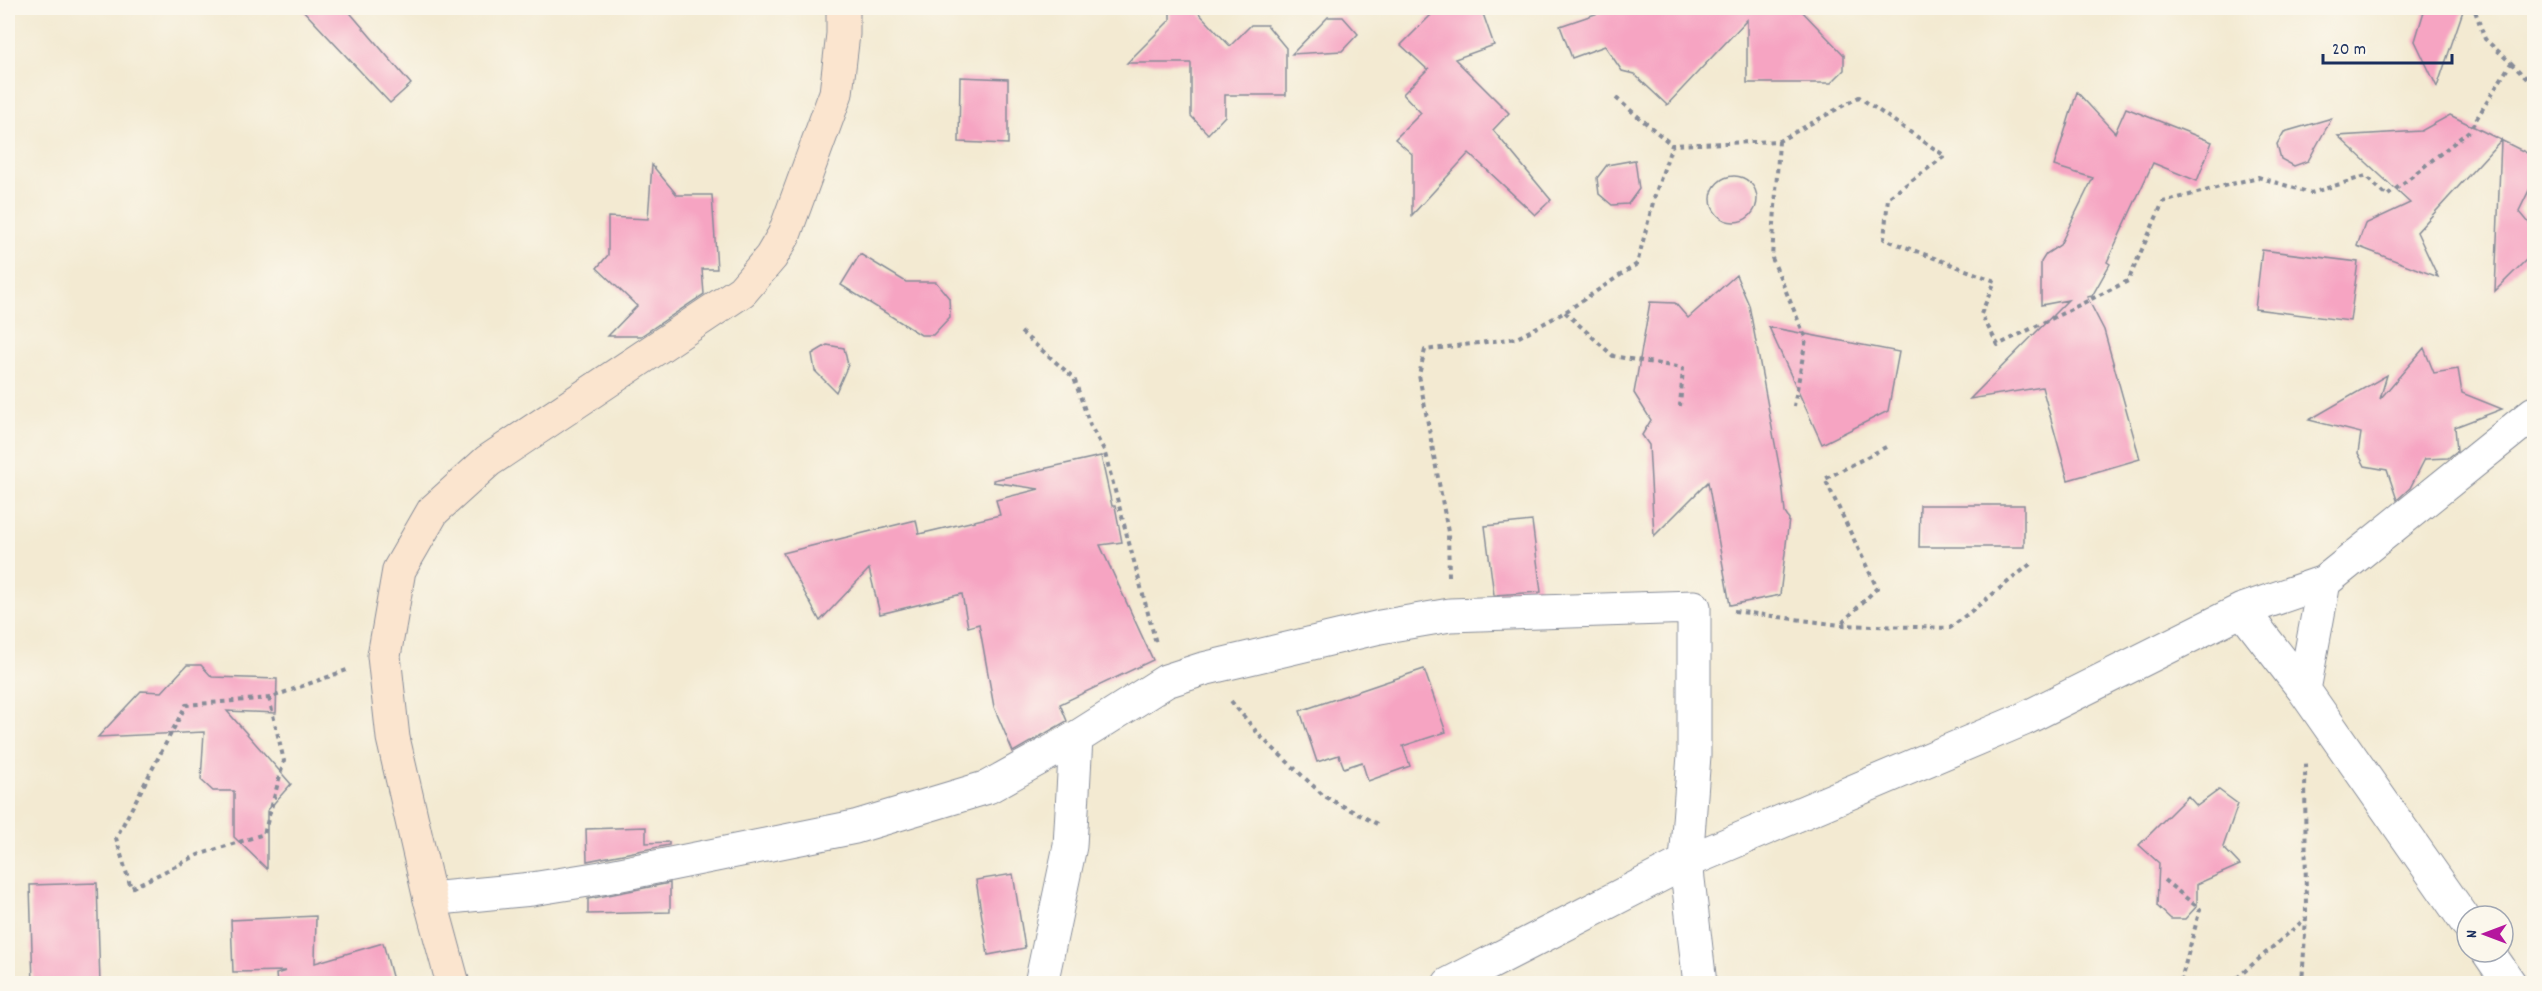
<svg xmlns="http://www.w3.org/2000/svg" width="2542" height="991" font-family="Dekko,sans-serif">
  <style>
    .building { fill: #f6a4c2 }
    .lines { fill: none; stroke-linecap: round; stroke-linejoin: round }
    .street-casing { stroke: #878c98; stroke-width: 35 }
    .secondary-casing { stroke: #878c98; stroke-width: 35 }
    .path { stroke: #878c98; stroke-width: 4; stroke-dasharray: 4.5 4.5; stroke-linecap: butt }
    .street { stroke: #fff; stroke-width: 33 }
    .secondary { stroke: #fbe5cf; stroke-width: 33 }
  </style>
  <rect width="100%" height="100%" fill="#fbf7ec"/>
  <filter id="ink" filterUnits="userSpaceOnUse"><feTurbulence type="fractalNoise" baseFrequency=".0167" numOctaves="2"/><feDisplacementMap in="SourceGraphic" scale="12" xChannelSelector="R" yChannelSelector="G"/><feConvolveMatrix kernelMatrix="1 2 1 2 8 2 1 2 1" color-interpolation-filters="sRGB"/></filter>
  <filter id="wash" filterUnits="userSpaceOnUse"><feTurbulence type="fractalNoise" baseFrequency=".008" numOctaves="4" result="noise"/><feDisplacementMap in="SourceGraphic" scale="24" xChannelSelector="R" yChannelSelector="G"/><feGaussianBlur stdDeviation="1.35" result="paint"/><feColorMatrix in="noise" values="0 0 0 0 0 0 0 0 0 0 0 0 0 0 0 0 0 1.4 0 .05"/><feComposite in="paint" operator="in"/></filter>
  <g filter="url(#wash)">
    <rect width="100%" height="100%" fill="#f3ead2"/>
    <g id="blocks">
      <path class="building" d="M301,8H346L411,84L390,103Z
        M1170,8H1194L1230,46L1251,25H1267L1286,48V95H1225V116L1208,134L1191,116V63H1127L1170,20Z
        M1438,8H1481L1494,45L1455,59L1509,113L1493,130L1551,200L1535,215L1469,153L1412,215V154L1395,139L1421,113L1403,94L1429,68L1427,69L1401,45Z
        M1613,8H1799L1844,55V70L1831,83H1747V20L1667,105L1634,74L1622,71L1605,46L1572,58L1560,26Z
        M2425,8H2464L2437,87L2415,41Z
        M1328,17H1343L1358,34L1342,51L1292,54Z
        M960,77L1008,79V144L959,142Z
        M2077,92L2115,133L2126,108L2212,142L2197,181L2153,163L2107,262L2110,264L2092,296L2087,297L2104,330L2140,459L2068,480L2042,387L1970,399L2068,300L2041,305V262L2046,254L2060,245L2093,178L2054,166Z
        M2450,115L2535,157V178L2519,211L2535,230V251L2495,291L2501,140L2417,232L2438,277L2357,246L2365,224L2410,203L2338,136L2421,131Z
        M2332,118L2308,161L2294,166L2281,159L2277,144L2284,132Z
        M1635,160L1639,189L1628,204L1612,205L1599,194L1597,178L1607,165Z
        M652,165L677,195H712L717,269H702L704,294L641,336H608L637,306L597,268L608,255V217L648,219Z
        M1711 199a23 23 0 1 1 46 0a23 23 0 1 1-46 0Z
        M2262,250L2358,262L2350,321L2255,309Z
        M860,254L906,282H936L949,298L950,317L933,335H921L841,285Z
        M1736,275L1749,305L1782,481L1785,513L1789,519L1780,595L1730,605L1708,482L1654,536L1649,445L1642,435L1651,420L1634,393L1650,302L1675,303L1688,318Z
        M1769,327L1899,352L1888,411L1822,444Z
        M827,345L844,348L848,365L836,392L815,371L812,354Z
        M2424,348L2434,373L2458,369L2462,393L2502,409L2455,427L2457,451L2448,458L2425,459L2410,488L2397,500L2387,470L2365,466L2358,453L2361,433L2309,420L2387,375L2380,399Z
        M1101,456L1112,506H1115L1122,542L1100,545L1153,660L1060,704L1067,721L1013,752L994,707L979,624L968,627L962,594L880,614L869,569L820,621L783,553L916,520L919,534L1000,515L996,500L1039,489L993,482V480Z
        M1920,505H2024V547H1919Z
        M1532,521L1541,592L1494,595L1485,526Z
        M187,665H201L212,677L277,679L276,713L227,711L291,784L267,811V869L234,837V791H213L201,780L204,732L98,737L141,691L162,692Z
        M1424,669L1446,732L1403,746L1410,766L1368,781L1362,762L1344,768L1339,755L1317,762L1300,711Z
        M2219,790L2238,804L2223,847L2240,865L2197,884V906L2185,919H2171L2157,906L2159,863L2139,845L2188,796L2197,806Z
        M646,827V843L669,842V845L587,861L586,829Z
        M1013,874L1025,948L988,955L976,880Z
        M97,883L100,984H33L30,885Z
        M670,883V912L588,914V899Z
        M316,916L315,963L383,943L394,984H277L276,974L286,971L233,972L231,920Z"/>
    </g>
  </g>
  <g filter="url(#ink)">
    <use href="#blocks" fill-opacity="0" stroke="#878c98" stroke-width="1.5"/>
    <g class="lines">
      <defs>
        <path id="street" d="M2324,582L2304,690L2467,923
          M2242,610L2304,690
          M430,899L532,889L601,878L855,827L988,787L1076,738L1166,681L1203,669L1380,627L1450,615L1694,607V755L1686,862L1700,984
          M2488,952L2510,984
          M1041,984L1070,846L1076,738
          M1449,984L1686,862L2024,719L2242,610L2324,582L2534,413"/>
        <path id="secondary" d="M453,984L430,899L393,738L384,656L399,570L433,511L488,461L742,291L771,257L784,235L836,93L843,34V8"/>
      </defs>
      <use href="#street" class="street-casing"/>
      <use href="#secondary" class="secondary-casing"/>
      <path class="path" d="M2511,63L2534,86
        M1616,98L1672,145
        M1779,141L1772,258L1806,339L1794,406
        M1565,312L1613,356L1683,368L1680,406
        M1021,332L1074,378L1090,425L1104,450L1156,643
        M1886,447L1825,479L1877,588L1840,625L1950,628L2033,562
        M1449,576L1448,532L1419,375L1425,350L1517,338L1565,312L1637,264L1655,195L1672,145L1779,141L1859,97L1945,156L1888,198L1884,239L1995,281L1981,314L1998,345L2128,281L2163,202L2258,177L2311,193L2366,176L2387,196L2469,131L2511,63L2485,39L2474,8
        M1734,611L1840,625
        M269,698L284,761L264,834L198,855L131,888L116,838L186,705L269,698L347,670
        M1231,701L1261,737L1324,796L1377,824
        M2164,880L2200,909L2180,984
        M2230,984L2306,918
        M2302,984L2306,917L2305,762"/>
      <use href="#street" class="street"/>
      <use href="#secondary" class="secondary"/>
    </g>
  </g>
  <rect width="2542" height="991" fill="none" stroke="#fbf7ec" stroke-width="30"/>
  <g transform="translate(2485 934) rotate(270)"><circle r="28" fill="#fbf7ec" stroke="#a1a7b3" stroke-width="1.5"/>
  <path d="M0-4.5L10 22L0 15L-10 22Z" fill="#b5179e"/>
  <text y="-9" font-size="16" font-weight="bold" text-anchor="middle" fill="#1b2f5e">N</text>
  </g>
  <path d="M2323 54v9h129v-9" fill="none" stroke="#1b2f5e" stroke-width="3"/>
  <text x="2332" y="54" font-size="18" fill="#1b2f5e" stroke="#fbf7ec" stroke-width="4.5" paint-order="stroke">20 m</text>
</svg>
